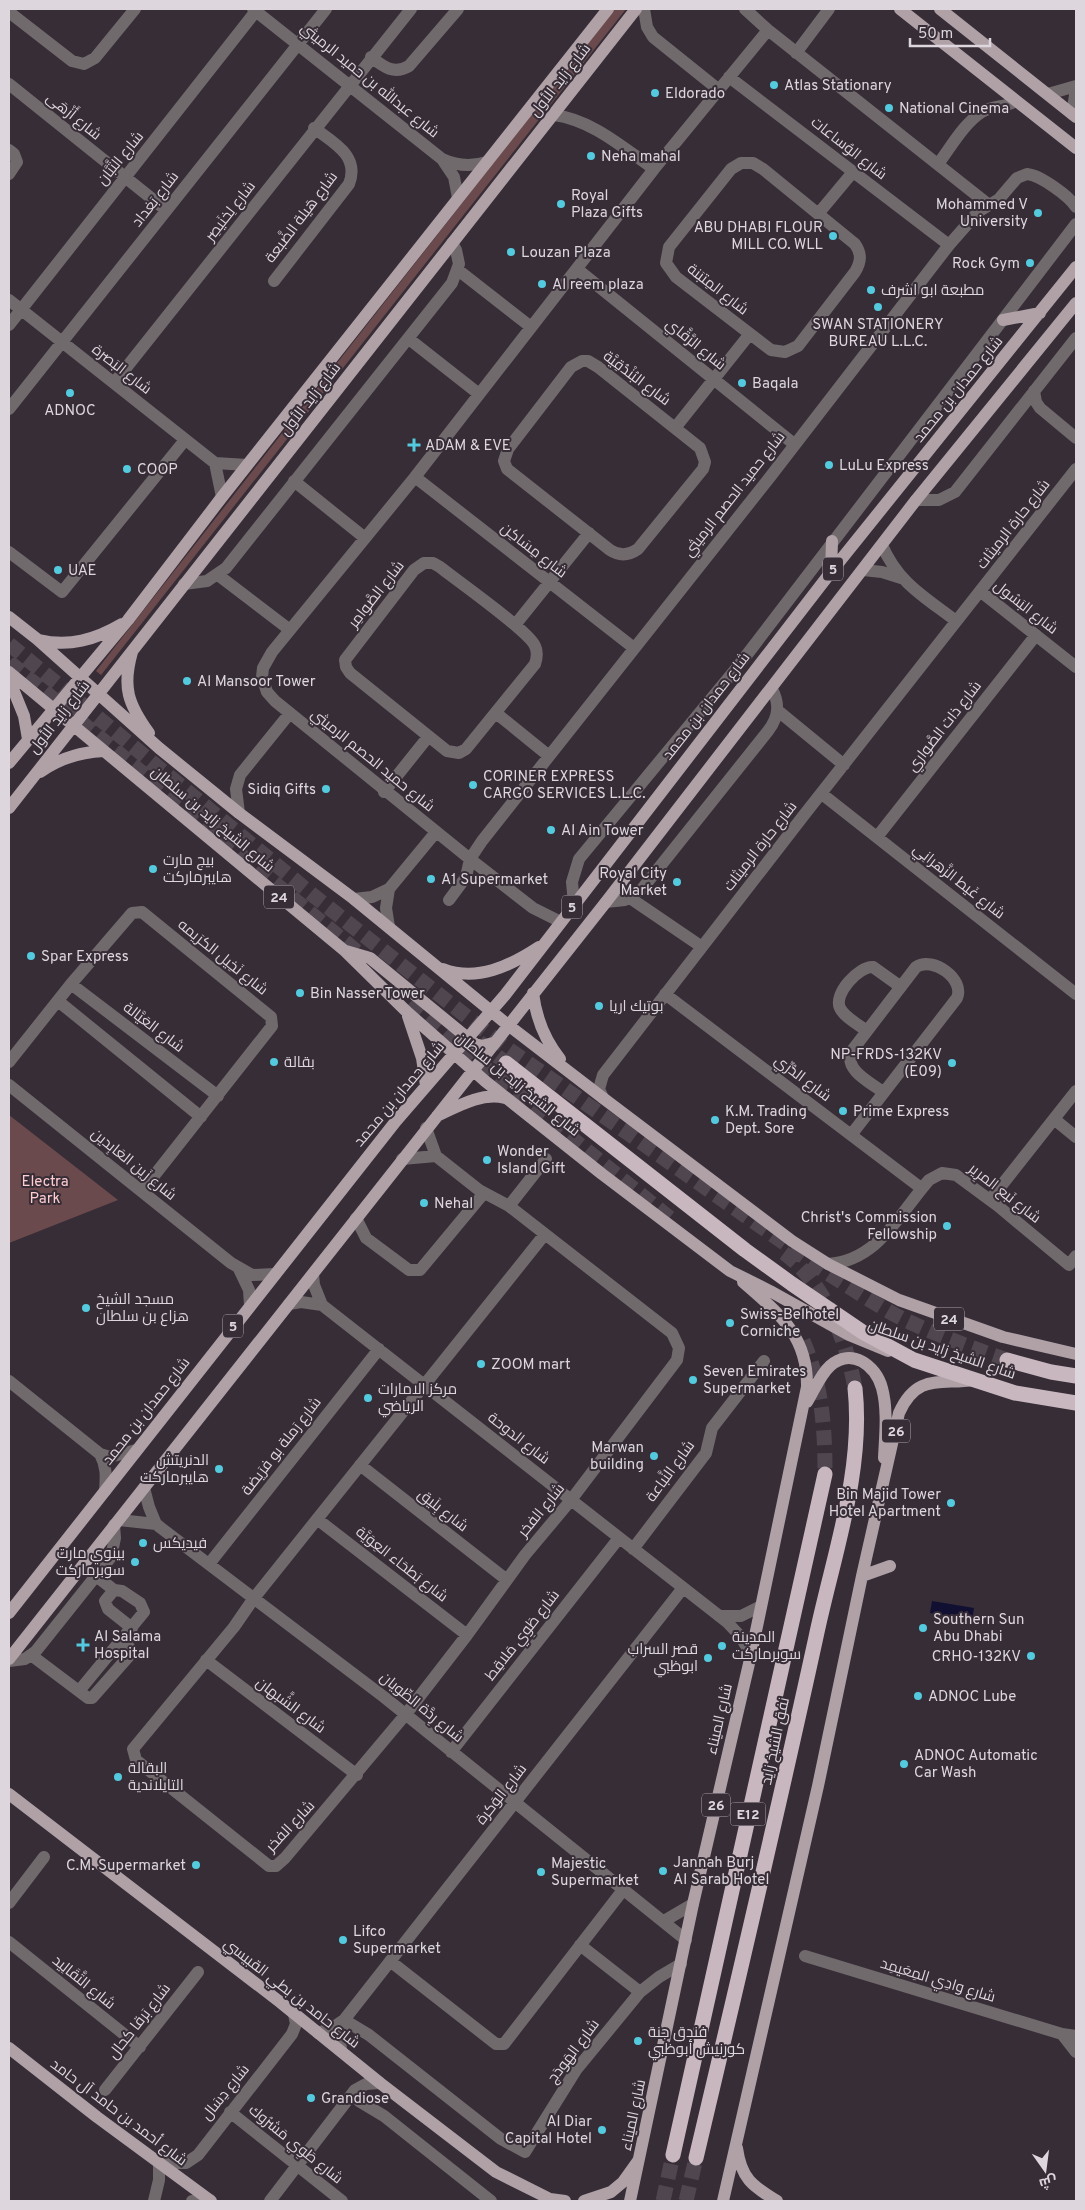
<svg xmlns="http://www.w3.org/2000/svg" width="1085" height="2210" font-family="Overpass,Cairo,sans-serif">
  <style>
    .green { fill: #6b4a4d }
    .water { fill: #111033 }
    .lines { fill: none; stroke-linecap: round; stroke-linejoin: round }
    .highway-tunnel { stroke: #504650; stroke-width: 15; stroke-dasharray: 15 8; stroke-linecap: butt }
    .minor { stroke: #716a6c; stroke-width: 12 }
    .major { stroke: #b0a1a7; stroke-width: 12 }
    .highway { stroke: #c8b7be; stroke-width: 15 }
    .poi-dot { fill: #54cade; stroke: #372d37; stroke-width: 2 }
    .labels { text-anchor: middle; stroke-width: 4; stroke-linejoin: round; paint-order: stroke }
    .shield { fill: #372d37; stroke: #aba3ab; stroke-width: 1 }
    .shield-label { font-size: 14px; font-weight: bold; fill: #ddd6dd }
    .street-label { font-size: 15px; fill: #ddd6dd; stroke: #372d37 }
    .poi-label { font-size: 15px; fill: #ddd6dd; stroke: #372d37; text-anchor: start }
    .park-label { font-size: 15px; fill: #ffcccf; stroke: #372d37 }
  </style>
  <rect width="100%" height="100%" fill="#372d37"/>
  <path class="green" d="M614,9H626L101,675L96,671Z
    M9,1115L118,1200L9,1243Z"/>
  <path class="water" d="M932,1601L974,1608L972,1620L930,1613Z"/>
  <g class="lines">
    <path class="highway-tunnel" d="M9,644L314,896L504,1046L824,1271C850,1287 876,1305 903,1319C937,1335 972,1348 1007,1360
      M9,662L367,960
      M395,985L488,1070L671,1219
      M479,1042L506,1063
      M784,1253C825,1283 846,1339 855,1388
      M803,1341C822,1384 825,1428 825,1474
      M663,2201L673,2155
      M686,2201L696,2158"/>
    <path class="minor" d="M253,9L442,159L454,177L458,198
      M644,9L647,27L653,37L719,90
      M745,9L768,30L989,205
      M9,12L72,61L84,64L95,58L135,9
      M796,53L829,9
      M371,57C384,67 394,75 409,66L458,9
      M729,77L949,245
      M9,84L166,210
      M1048,94L1076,86
      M1072,114L1076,89
      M554,115C592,120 622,147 654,169
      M9,150L14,154L17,162L9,174
      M442,159C457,166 471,167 487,162
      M741,163H753L763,169L855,244C862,254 861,262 855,272L798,346L785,352L771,350L676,277L666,263L669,247L731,169Z
      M938,164C951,147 964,123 982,112C993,105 1005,108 1016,101
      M818,214L853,172
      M577,269L794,444
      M458,270L531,327
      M274,281L349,184C360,156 334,143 314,128
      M9,300L215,463L247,465
      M9,325L256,11
      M409,339L479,394
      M582,361H588L598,367L700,448L705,462L703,469L638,549C628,556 619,556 610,550L507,469L504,461L508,449L571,367Z
      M114,383L411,9
      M1034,391L1036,402L1040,408L1076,438
      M9,409L326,9
      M675,428L749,335
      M215,463L222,497
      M415,477L634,648
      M294,481L365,538
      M916,500H939L955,492L1076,338
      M882,545C898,583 925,597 956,621
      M9,552L62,592L185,440
      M424,563H433L440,567C456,580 529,631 535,646C538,652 537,658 535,664L466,749L459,753L447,751L350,673L346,667L345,660L414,570Z
      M863,570L882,572L901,578
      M218,575L290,630
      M184,584L207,581L226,568L452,283L459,264L456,250L452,243
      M980,591L1076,667
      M515,625L589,533
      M777,710L844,765
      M496,713L549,756
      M384,792L428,737
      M822,794L1076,994
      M239,813L236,789L240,775L290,713
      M877,837L1036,635
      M630,898L702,947
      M354,899L372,897L389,889L436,832
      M449,900L466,877L470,859L482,841L770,477L949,245L978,212L999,199L1017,178L1027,174C1040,175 1069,196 1076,207
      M606,902L625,900L642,889L768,731C779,717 780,704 772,689
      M574,904L572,882L579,859L739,665L1076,224
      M561,922L533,908L470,859L275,701L267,692L262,677L263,668L272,652L415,477L654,169L768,30
      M389,927L386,908L389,889
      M71,984L218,1096
      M665,994L921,1188
      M58,1001L201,1117
      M867,1031C859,1025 844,1017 840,1008C833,994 859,966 873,967L901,987
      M9,1062L71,984L132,913L142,912L271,1017L272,1026L142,1191
      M9,1085L231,1263L252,1275L274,1274
      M603,1098L599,1089L603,1075L804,815L1076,469
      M1054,1119L1076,1137
      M426,1128L436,1156L479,1190L509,1206L672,1333L679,1348L677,1360L571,1500L525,1555L467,1635L406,1714L285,1858L276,1866H269L136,1760L133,1749L234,1627L254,1598L545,1234
      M851,1135L957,998C965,979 933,956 916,967L851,1052C845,1071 870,1082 883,1092
      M402,1159L436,1156
      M990,1200L1076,1091
      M509,1206L546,1159
      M356,1218L366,1238L409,1270H420L484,1193
      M828,1264C878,1261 900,1213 929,1180L942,1173L956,1175L998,1206L1069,1265L1076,1256
      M239,1269L249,1290L250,1305
      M313,1274L314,1285L322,1305L727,1622L741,1637L751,1655
      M289,1304L301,1302L322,1305
      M9,1381L100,1454L110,1457L136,1450
      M100,1454C107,1467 106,1477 105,1491
      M360,1465L507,1580
      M144,1488L149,1507L156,1524
      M317,1519L467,1635
      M119,1520L156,1524L161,1528L384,1697L686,1940
      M633,1549L706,1453L712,1428L764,1361
      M209,1564L379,1349
      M114,1590L105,1601L108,1609L132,1628
      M719,1616H741L761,1606
      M31,1655L88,1698H92L129,1656V1647L122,1640
      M206,1660L357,1775
      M9,1661L25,1659L36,1651L111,1557L115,1538L114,1525
      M79,1691L144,1612L140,1603L122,1591L114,1590L96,1576
      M451,1752L619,1538
      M9,1903L44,1857
      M664,1921L693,1904
      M9,1942L140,2047
      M580,1945L640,1992
      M805,1956L1062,2034L1076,2036
      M390,1961L496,2044H504L623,1890
      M344,2020L369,2035L501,2139L525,2152L576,2070L640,1992L659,1977L681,1964
      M318,2033L332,2028L344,2020L683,1588
      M1062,2034L1076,2052
      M341,2051L340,2035L344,2020
      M105,2090L198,1972
      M355,2090L359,2101L384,2116L491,2201
      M230,2112L342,2201
      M154,2201L159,2180V2163H186L198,2155L292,2034L296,2024L294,2014
      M192,2201L210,2200
      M270,2201L355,2090L366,2084L380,2083"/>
    <path class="major" d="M900,9L1076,148
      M940,9L1076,117
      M1003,320L1040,313
      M831,572L832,541
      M9,617L37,639L159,748L239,813L354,899L508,1025L603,1098L792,1241L828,1264L899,1300L1003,1337L1076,1354
      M39,640C69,647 95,640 122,624
      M132,652C122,687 128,704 149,733
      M9,672L345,951L406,1011L485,1081L602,1174L730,1271L770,1291L849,1335L888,1351
      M9,679L24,716L28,739
      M9,763L128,620L222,497L608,9
      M40,772C60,758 80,752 104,751
      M9,808C217,541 428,276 636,9
      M346,951L370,958L475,1044L482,1046L493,1043
      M443,969C477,982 510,966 539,947
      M533,993C536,1018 545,1040 560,1059
      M408,1016L422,1058L426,1086
      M437,1116C458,1106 482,1092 505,1098
      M807,1402C814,1391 820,1375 830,1366C851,1347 876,1365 882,1388C888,1410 885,1436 884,1458
      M862,1576L890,1566
      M9,1613L396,1121L505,995L831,572L1076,267
      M9,1659L606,902L916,500L1076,303
      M9,1794L280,2002L380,2083L496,2172L550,2199L565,2201
      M9,2048L97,2117L211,2201
      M737,2148C741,2178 752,2186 777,2201
      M584,2201L611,2192L623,2182L638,2161
      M630,2201L693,1904L751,1655L807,1387C808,1335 778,1313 743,1282
      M723,2201L818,1786L862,1576L899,1413C917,1373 940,1385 974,1380"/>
    <path class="highway" d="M506,1063L745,1250L792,1284L864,1333L914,1360L975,1380L1015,1393L1076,1403
      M1007,1360L1051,1372L1076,1376
      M673,2155L825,1474
      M696,2158C737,1985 778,1811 816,1637C833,1556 864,1472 855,1388"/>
  </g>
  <g class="poi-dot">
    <circle cx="774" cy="85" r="5"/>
    <circle cx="655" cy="93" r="5"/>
    <circle cx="889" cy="108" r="5"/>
    <circle cx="591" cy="156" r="5"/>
    <circle cx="561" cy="204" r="5"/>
    <circle cx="1038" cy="213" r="5"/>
    <circle cx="833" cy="236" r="5"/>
    <circle cx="511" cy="252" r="5"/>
    <circle cx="1030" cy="263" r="5"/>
    <circle cx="542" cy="284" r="5"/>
    <circle cx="871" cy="290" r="5"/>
    <circle cx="878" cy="307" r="5"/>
    <circle cx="742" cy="383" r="5"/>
    <circle cx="70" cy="393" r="5"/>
    <path d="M411.5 437.5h5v5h5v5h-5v5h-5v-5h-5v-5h5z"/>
    <circle cx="829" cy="465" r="5"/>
    <circle cx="127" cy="469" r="5"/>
    <circle cx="58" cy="570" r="5"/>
    <circle cx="187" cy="681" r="5"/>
    <circle cx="473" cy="785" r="5"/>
    <circle cx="326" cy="789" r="5"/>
    <circle cx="551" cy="830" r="5"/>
    <circle cx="153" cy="869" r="5"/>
    <circle cx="431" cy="879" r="5"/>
    <circle cx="677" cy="882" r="5"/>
    <circle cx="31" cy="956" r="5"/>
    <circle cx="300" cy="993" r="5"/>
    <circle cx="599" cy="1006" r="5"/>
    <circle cx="274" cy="1062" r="5"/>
    <circle cx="952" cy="1063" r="5"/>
    <circle cx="843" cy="1111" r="5"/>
    <circle cx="715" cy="1120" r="5"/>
    <circle cx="487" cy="1160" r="5"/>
    <circle cx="424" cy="1203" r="5"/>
    <circle cx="947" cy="1226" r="5"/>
    <circle cx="86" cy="1308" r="5"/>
    <circle cx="730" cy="1323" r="5"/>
    <circle cx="481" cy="1364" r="5"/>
    <circle cx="693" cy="1380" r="5"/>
    <circle cx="368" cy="1398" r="5"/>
    <circle cx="654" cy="1456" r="5"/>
    <circle cx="219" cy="1469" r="5"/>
    <circle cx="951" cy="1503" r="5"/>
    <circle cx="143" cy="1543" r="5"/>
    <circle cx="135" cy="1562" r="5"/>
    <circle cx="923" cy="1628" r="5"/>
    <path d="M80.5 1637.5h5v5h5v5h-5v5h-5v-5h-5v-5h5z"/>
    <circle cx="722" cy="1646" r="5"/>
    <circle cx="1031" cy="1656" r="5"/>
    <circle cx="708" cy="1658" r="5"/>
    <circle cx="918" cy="1696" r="5"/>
    <circle cx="904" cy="1764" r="5"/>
    <circle cx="118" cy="1777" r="5"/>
    <circle cx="196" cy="1865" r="5"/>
    <circle cx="663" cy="1871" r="5"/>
    <circle cx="541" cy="1872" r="5"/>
    <circle cx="343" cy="1940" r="5"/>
    <circle cx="638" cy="2041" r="5"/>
    <circle cx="311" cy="2098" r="5"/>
    <circle cx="602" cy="2130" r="5"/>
  </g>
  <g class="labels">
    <g class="shield">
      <rect x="823" y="557.5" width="20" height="23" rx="4"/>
      <rect x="264" y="885.5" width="30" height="23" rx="4"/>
      <rect x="562" y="895.5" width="20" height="23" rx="4"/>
      <rect x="934" y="1307.5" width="30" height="23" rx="4"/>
      <rect x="223" y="1314.5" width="20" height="23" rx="4"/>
      <rect x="882" y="1419.5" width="28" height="23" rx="4"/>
      <rect x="702" y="1793.5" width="28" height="23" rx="4"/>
      <rect x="730.5" y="1802.5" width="35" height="23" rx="4"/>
    </g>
    <g class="shield-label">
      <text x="833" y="574">5</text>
      <text x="279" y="902">24</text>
      <text x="572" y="912">5</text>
      <text x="949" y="1324">24</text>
      <text x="233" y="1331">5</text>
      <text x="896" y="1436">26</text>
      <text x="716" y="1810">26</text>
      <text x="748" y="1819">E12</text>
    </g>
    <g class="street-label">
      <text transform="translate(370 80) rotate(39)" y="5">شارع عبدالله بن حميد الرميثي</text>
      <text transform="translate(560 80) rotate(-52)" y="5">شارع زايد الأول</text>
      <text transform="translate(74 116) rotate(39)" y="5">شارع أَزْهَى</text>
      <text transform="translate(849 148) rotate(38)" y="5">شارع الوُساعات</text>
      <text transform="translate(120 158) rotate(-51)" y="5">شارع التَّبَّان</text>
      <text transform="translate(155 199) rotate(-52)" y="5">شارع بَغداد</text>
      <text transform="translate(230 211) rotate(-52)" y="5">شارع لِخنَيصِر</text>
      <text transform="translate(301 217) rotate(-53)" y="5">شارع هَيلة الضَّبعة</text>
      <text transform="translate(718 289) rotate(38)" y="5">شارع المِتبَنة</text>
      <text transform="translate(696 344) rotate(39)" y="5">شارع الرَّقَّاي</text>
      <text transform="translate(122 369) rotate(38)" y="5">شارع البَصرة</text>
      <text transform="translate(637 378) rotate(37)" y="5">شارع البُنْدُقِيَّة</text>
      <text transform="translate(958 389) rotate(-51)" y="5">شارع حمدان بن محمد</text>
      <text transform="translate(310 399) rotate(-52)" y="5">شارع زايد الأول</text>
      <text transform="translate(734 494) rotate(-52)" y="5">شارع حميد الحصم الرميثي</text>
      <text transform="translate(1013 524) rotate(-52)" y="5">شارع حارة الرميثات</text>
      <text transform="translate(534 550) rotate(38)" y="5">شارع مِسَاكِن</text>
      <text transform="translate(376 594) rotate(-52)" y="5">شارع الصَّوامِر</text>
      <text transform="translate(1026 607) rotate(38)" y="5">شارع البَسُول</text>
      <text transform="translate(706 706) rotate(-52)" y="5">شارع حمدان بن محمد</text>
      <text transform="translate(59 717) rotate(-52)" y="5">شارع زايد الأول</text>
      <text transform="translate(944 726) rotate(-52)" y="5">شارع ذات الصَّواري</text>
      <text transform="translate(373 760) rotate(39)" y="5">شارع حميد الحصم الرميثي</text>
      <text transform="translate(213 819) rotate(40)" y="5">شارع الشيخ زايد بن سلطان</text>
      <text transform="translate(760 846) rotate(-52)" y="5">شارع حارة الرميثات</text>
      <text transform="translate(959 881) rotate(38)" y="5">شارع غَيط الزَّهرانِي</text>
      <text transform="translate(223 957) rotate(39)" y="5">شارع نَخِيل الكرَيمه</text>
      <text transform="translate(154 1027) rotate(37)" y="5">شارع العَيَّالة</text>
      <text transform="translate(803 1078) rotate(37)" y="5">شارع الدُّرِّي</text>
      <text transform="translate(518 1084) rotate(39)" y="5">شارع الشيخ زايد بن سلطان</text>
      <text transform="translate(399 1094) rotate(-50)" y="5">شارع حمدان بن محمد</text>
      <text transform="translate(134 1164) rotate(39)" y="5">شارع زَين العَابِدين</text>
      <text transform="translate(1005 1193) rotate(38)" y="5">شارع نَبع المرِير</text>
      <text transform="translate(942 1349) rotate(19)" y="5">شارع الشيخ زايد بن سلطان</text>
      <text transform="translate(146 1411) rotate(-52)" y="5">شارع حمدان بن محمد</text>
      <text transform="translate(519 1438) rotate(38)" y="5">شارع الدوحة</text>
      <text transform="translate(281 1446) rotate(-52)" y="5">شارع رَملة بو فرَيضة</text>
      <text transform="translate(670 1471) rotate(-54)" y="5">شارع النَّباعة</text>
      <text transform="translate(443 1510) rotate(38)" y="5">شارع بِلَيق</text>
      <text transform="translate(541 1510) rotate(-51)" y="5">شارع الفخر</text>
      <text transform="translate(402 1564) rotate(38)" y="5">شارع بَطحَاء العِوَيَّة</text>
      <text transform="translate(522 1635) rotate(-52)" y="5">شارع طَوِي مَلاقِط</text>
      <text transform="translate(291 1705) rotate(37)" y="5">شارع الشَّبهان</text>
      <text transform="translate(422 1707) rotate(39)" y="5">شارع رِدَّة الطِّويان</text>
      <text transform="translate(719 1719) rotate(-77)" y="5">شارع الميناء</text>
      <text transform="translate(775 1741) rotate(-78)" y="5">نفق الشيخ زايد</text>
      <text transform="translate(501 1794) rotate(-52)" y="5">شارع الوَكرة</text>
      <text transform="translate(290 1826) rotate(-47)" y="5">شارع الفخر</text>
      <text transform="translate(938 1980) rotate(17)" y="5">شارع وادِي المِعَيمِد</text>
      <text transform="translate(84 1982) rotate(39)" y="5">شارع التَّقَالِيد</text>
      <text transform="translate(292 1993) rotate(38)" y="5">شارع حامد بن بطي القبيسي</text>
      <text transform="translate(139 2021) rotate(-52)" y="5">شارع بَرقا كحال</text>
      <text transform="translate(573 2051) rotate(-53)" y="5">شارع الهَودَج</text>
      <text transform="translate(225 2092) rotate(-51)" y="5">شارع دِسَال</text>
      <text transform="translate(119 2112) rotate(37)" y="5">شارع أحمد بن حامد آل حامد</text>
      <text transform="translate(633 2115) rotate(-78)" y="5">شارع الميناء</text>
      <text transform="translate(296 2144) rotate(39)" y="5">شارع طَوِي مَشرُوك</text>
    </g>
    <g class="poi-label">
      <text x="784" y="90">Atlas Stationary</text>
      <text x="665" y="98">Eldorado</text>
      <text x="899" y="113">National Cinema</text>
      <text x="601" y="161">Neha mahal</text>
      <text x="571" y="200">Royal<tspan x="571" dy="17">Plaza Gifts</tspan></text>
      <text x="1028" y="209" text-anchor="end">Mohammed V<tspan x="1028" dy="17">University</tspan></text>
      <text x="823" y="232" text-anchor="end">ABU DHABI FLOUR<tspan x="823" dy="17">MILL CO. WLL</tspan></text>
      <text x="521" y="257">Louzan Plaza</text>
      <text x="1020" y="268" text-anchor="end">Rock Gym</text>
      <text x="552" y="289">Al reem plaza</text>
      <text x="881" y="295">مطبعة ابو اشرف</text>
      <text x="878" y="329" text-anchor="middle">SWAN STATIONERY<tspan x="878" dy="17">BUREAU L.L.C.</tspan></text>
      <text x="752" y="388">Baqala</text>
      <text x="70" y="415" text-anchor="middle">ADNOC</text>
      <text x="425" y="450">ADAM &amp; EVE</text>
      <text x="839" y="470">LuLu Express</text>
      <text x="137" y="474">COOP</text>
      <text x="68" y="575">UAE</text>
      <text x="197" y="686">Al Mansoor Tower</text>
      <text x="483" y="781">CORINER EXPRESS<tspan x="483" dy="17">CARGO SERVICES L.L.C.</tspan></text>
      <text x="316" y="794" text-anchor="end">Sidiq Gifts</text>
      <text x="561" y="835">Al Ain Tower</text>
      <text x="163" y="865">بيج مارت<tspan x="163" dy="17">هايبرماركت</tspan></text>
      <text x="667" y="878" text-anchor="end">Royal City<tspan x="667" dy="17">Market</tspan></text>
      <text x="441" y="884">A1 Supermarket</text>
      <text x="41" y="961">Spar Express</text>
      <text x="310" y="998">Bin Nasser Tower</text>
      <text x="609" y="1011">بوتيك اريا</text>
      <text x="942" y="1059" text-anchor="end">NP-FRDS-132KV<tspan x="942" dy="17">(E09)</tspan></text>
      <text x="284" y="1067">بقالة</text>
      <text x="725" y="1116">K.M. Trading<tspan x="725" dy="17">Dept. Sore</tspan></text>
      <text x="853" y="1116">Prime Express</text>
      <text x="497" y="1156">Wonder<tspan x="497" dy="17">Island Gift</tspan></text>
      <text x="434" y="1208">Nehal</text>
      <text x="937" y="1222" text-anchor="end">Christ's Commission<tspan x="937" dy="17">Fellowship</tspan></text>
      <text x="96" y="1304">مسجد الشيخ<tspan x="96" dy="17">هزاع بن سلطان</tspan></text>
      <text x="740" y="1319">Swiss-Belhotel<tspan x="740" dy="17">Corniche</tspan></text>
      <text x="491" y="1369">ZOOM mart</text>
      <text x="703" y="1376">Seven Emirates<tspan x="703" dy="17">Supermarket</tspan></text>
      <text x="378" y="1394">مركز الامارات<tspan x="378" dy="17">الرياضي</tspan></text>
      <text x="644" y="1452" text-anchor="end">Marwan<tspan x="644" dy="17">building</tspan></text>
      <text x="209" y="1465" text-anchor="end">الدنريتش<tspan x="209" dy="17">هايبرماركت</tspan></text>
      <text x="941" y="1499" text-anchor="end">Bin Majid Tower<tspan x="941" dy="17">Hotel Apartment</tspan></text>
      <text x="153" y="1548">فيديكس</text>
      <text x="125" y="1558" text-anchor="end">بينوي مارت<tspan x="125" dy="17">سوبرماركت</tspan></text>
      <text x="933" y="1624">Southern Sun<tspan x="933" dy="17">Abu Dhabi</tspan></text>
      <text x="94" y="1641">Al Salama<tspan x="94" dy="17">Hospital</tspan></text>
      <text x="732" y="1642">المدينة<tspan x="732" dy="17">سوبرماركت</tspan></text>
      <text x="698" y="1654" text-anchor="end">قصر السراب<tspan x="698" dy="17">ابوظبي</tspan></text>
      <text x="1021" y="1661" text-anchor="end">CRHO-132KV</text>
      <text x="928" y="1701">ADNOC Lube</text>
      <text x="914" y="1760">ADNOC Automatic<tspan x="914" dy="17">Car Wash</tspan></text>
      <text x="128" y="1773">البقالة<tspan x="128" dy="17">التايلاندية</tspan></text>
      <text x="673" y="1867">Jannah Burj<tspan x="673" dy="17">Al Sarab Hotel</tspan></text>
      <text x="551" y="1868">Majestic<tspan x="551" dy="17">Supermarket</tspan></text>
      <text x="186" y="1870" text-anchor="end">C.M. Supermarket</text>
      <text x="353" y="1936">Lifco<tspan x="353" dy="17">Supermarket</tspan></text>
      <text x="648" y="2037">فندق جنة<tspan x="648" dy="17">كورنيش أبوظبي</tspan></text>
      <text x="321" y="2103">Grandiose</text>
      <text x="592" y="2126" text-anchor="end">Al Diar<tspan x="592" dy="17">Capital Hotel</tspan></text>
    </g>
    <g class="park-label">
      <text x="45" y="1186">Electra<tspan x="45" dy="17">Park</tspan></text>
    </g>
  </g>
  <rect width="1085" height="2210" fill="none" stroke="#ddd6dd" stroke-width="20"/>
  <g transform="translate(1045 2170) rotate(166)" stroke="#372d37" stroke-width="4" paint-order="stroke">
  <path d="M0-4L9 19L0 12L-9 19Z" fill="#ddd6dd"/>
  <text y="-8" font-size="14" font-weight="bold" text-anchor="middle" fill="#ddd6dd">ش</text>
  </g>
  <path d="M910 38v8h80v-8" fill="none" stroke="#ddd6dd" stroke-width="2.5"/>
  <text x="918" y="38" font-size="15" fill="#ddd6dd" stroke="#372d37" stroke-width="4" paint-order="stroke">50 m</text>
</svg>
